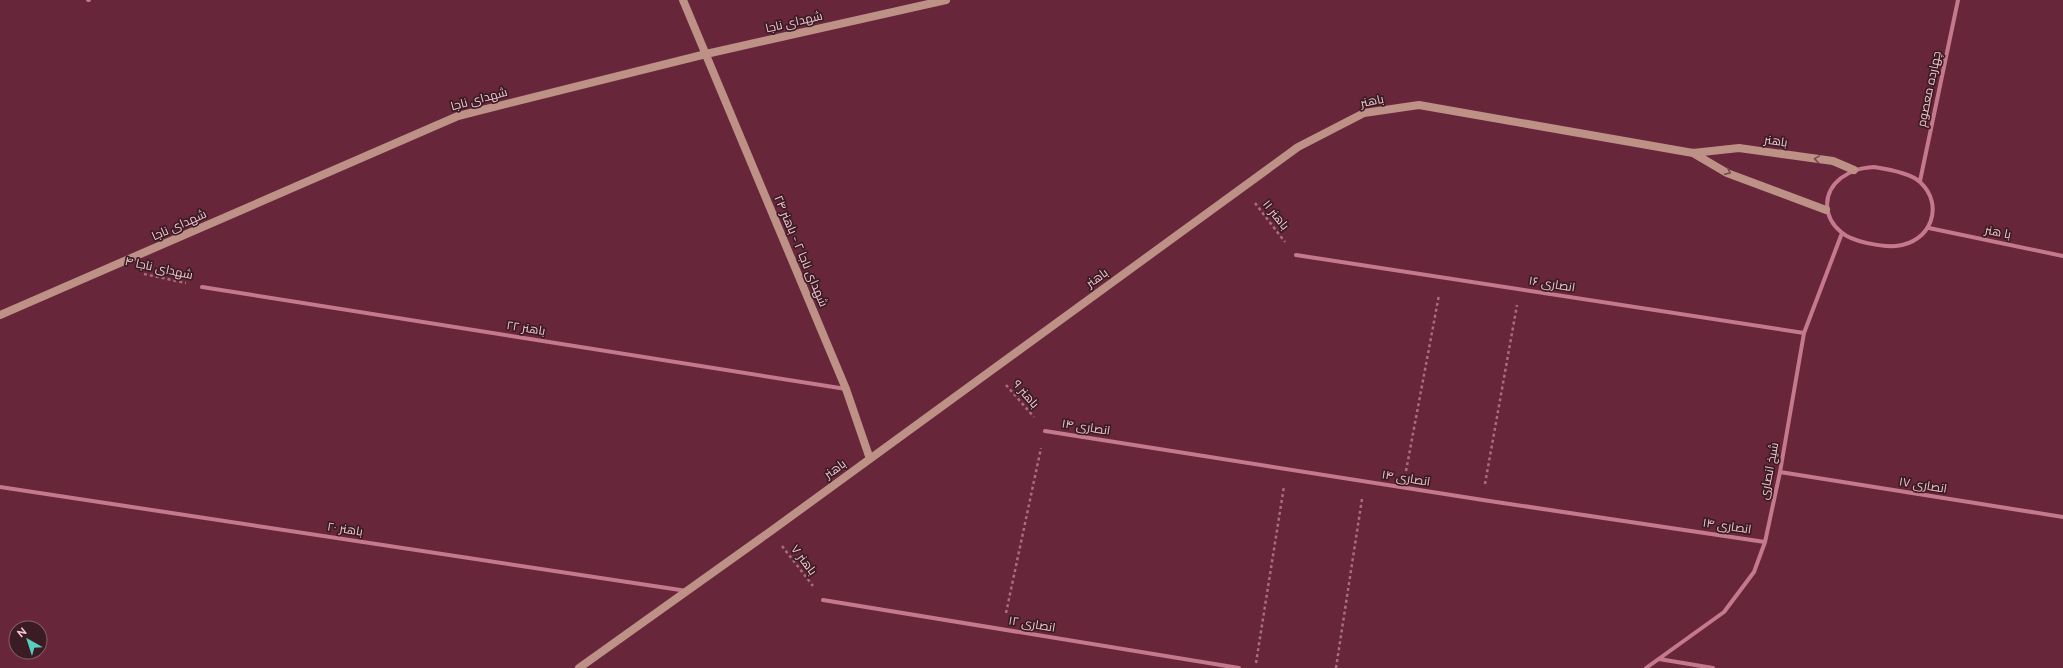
<svg xmlns="http://www.w3.org/2000/svg" width="2063" height="668" font-family="Raleway,Cairo,sans-serif">
  <style>
    .lines { fill: none; stroke-linecap: round; stroke-linejoin: round }
    .path { stroke: #a66f7f; stroke-width: 2.5; stroke-dasharray: 3 3; stroke-linecap: butt }
    .street { stroke: #c5798c; stroke-width: 4 }
    .secondary { stroke: #be9187; stroke-width: 8 }
    .oneway { stroke: #6f4b4c }
    .labels { text-anchor: middle; stroke-width: 3.5; stroke-linejoin: round; paint-order: stroke }
    .street-label { font-size: 12px; fill: #f2c8d1; stroke: #3b1c24 }
  </style>
  <rect width="100%" height="100%" fill="#68263b"/>
  <g class="lines">
    <path class="path" d="M1255,203L1285,242
      M144,274L186,283
      M1006,385L1034,417
      M1406,471L1439,295
      M1485,484L1517,305
      M782,546L813,586
      M1006,613L1041,448
      M1256,663L1284,486
      M1336,668L1362,499"/>
    <path class="street" d="M88,0H89
      M1874,167C1887,169 1911,173 1920,182C1945,205 1931,243 1896,246C1882,247 1852,242 1841,232C1823,217 1822,193 1841,178C1852,170 1861,168 1874,167Z
      M1920,181L1958,0
      M1929,228L2063,256
      M1296,255L1804,333
      M202,287L846,389
      M1045,431L1483,500L1765,542
      M1780,472L2063,517
      M0,487L687,591
      M823,600L1239,668
      M1659,659L1713,668
      M1646,668L1724,612L1754,572L1765,542L1780,472L1804,333L1842,233"/>
    <path class="secondary" d="M683,0L846,389L870,459
      M1693,153L1727,173L1826,210
      M0,315L458,116L706,54L946,0
      M579,668L771,531L1298,147L1364,113L1419,105L1693,153L1739,148L1833,161L1854,170"/>
  </g>
  <defs><path id="oneway-chevron" d="M-2-3.5L2.5 0L-2 3.5" fill="none" stroke-width="1.6" stroke-linecap="round" stroke-linejoin="round"/></defs>
  <g class="oneway">
    <use href="#oneway-chevron" transform="translate(1817 159) rotate(-171)"/>
    <use href="#oneway-chevron" transform="translate(1728 172) rotate(25)"/>
  </g>
  <g class="labels">
    <g class="street-label">
      <text transform="translate(794 22) rotate(-13)" y="4">شهدای ناجا</text>
      <text transform="translate(1929 89) rotate(-78)" y="4">چهارده معصوم</text>
      <text transform="translate(479 99) rotate(-15)" y="4">شهدای ناجا</text>
      <text transform="translate(1372 101) rotate(-12)" y="4">باهنر</text>
      <text transform="translate(1776 141) rotate(8)" y="4">باهنر</text>
      <text transform="translate(1276 215) rotate(51)" y="4">باهنر ۱۱</text>
      <text transform="translate(179 225) rotate(-24)" y="4">شهدای ناجا</text>
      <text transform="translate(1998 232) rotate(12)" y="4">با هنر</text>
      <text transform="translate(801 251) rotate(67)" y="4">شهدای ناجا ۲ - باهنر ۲۴</text>
      <text transform="translate(159 268) rotate(12)" y="4">شهدای ناجا ۴</text>
      <text transform="translate(1097 278) rotate(-36)" y="4">باهنر</text>
      <text transform="translate(1552 284) rotate(9)" y="4">انصاری ۱۶</text>
      <text transform="translate(526 328) rotate(9)" y="4">باهنر ۲۲</text>
      <text transform="translate(1026 394) rotate(49)" y="4">باهنر ۹</text>
      <text transform="translate(1086 427) rotate(9)" y="4">انصاری ۱۴</text>
      <text transform="translate(835 469) rotate(-36)" y="4">باهنر</text>
      <text transform="translate(1769 471) rotate(-79)" y="4">شیخ انصاری</text>
      <text transform="translate(1406 478) rotate(9)" y="4">انصاری ۱۴</text>
      <text transform="translate(1923 485) rotate(9)" y="4">انصاری ۱۷</text>
      <text transform="translate(1727 526) rotate(8)" y="4">انصاری ۱۴</text>
      <text transform="translate(345 529) rotate(9)" y="4">باهنر ۲۰</text>
      <text transform="translate(804 560) rotate(53)" y="4">باهنر ۷</text>
      <text transform="translate(1032 624) rotate(9)" y="4">انصاری ۱۲</text>
    </g>
  </g>
  <g transform="translate(28 640) rotate(321)"><circle r="19" fill="#3b1c24" stroke="#846169"/>
  <path d="M0-3L7 15L0 10L-7 15Z" fill="#59cebf"/>
  <text y="-6" font-size="11" font-weight="bold" text-anchor="middle" fill="#f2c8d1">N</text>
  </g>
</svg>
